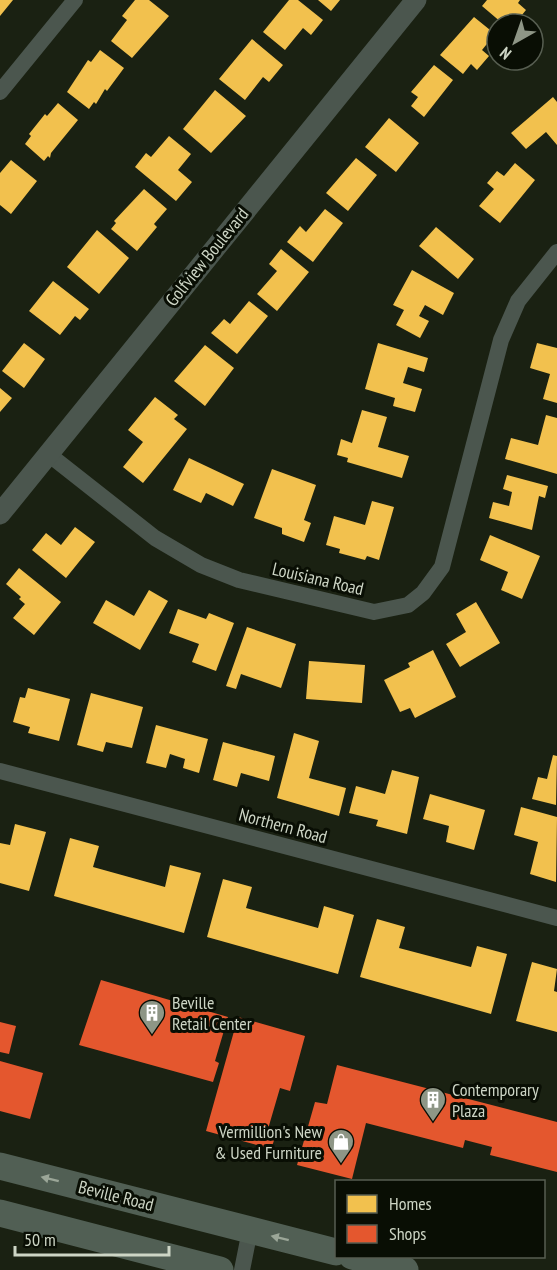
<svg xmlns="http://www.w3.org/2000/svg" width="557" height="1270" font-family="'PT Sans Narrow',sans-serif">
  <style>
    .homes { fill: #f2c14e }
    .shops { fill: #e4572e }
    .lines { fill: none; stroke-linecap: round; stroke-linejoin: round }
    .minor { stroke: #4b564e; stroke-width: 16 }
    .tertiary { stroke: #4b564e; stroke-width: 21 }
    .primary { stroke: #515f54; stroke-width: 27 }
    .oneway { fill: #9ba698 }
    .labels { text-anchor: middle; stroke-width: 6; stroke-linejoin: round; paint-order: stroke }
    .street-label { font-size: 18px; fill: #cdd5c5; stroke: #090e04 }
    .poi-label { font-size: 18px; fill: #cdd5c5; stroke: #090e04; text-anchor: start }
  </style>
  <rect width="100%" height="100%" fill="#1a2112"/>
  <path class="homes" d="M0,0H13L0,16Z
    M135,0H149L169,16L132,58L111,41L127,20L122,16Z
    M289,0H298L323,20L311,35L303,28L285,50L263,32Z
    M318,0H340L331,11Z
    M487,0H520L518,3L526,10L517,21L509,15L502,23L482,6Z
    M474,17L495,34L482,50L489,56L477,70L471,64L463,74L440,55Z
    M252,39L283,65L269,82L263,77L245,100L219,79Z
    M100,50L124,68L107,91L105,89L96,104L94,102L89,109L67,92L88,60L91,62Z
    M434,65L453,80L424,117L411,106L418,97L411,92Z
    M215,90L246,116L211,153L183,129Z
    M553,97L557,102V145L546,132L526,149L511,133Z
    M58,103L78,120L51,153L50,158L48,156L44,161L25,144L31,136L29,134L45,114L47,116Z
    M389,118L419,143L396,172L365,147Z
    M169,136L191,154L178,170L192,182L176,201L135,167L146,153L151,157Z
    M356,158L377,175L348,211L326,193Z
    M11,160L37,181L11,214L0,205V173Z
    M515,163L535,180L500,223L479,206L494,189L487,183L497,171L504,176Z
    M144,189L167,209L154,224L157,227L137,251L111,229L116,223L114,221Z
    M325,209L343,223L313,262L287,242L300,226L306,232Z
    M436,227L474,259L458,279L419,246Z
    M97,230L129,258L99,294L67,267Z
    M281,249L309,272L277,311L257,294L277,271L269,264Z
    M412,270L454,293L443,315L425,305L419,316L429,321L420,338L396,325L404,310L393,305Z
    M53,281L89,309L80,320L75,316L60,335L29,311Z
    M249,301L268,316L237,354L211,333L224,319L230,324Z
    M24,343L45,359L24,388L2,371Z
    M378,343L428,358L424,372L408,367L403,383L422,389L415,412L393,406L395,398L365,389Z
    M537,343L557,348V403L543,399L550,374L530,368Z
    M205,345L234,368L205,406L174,381Z
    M0,388L12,398L0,412Z
    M155,397L178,415L174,419L187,429L143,483L123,467L143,442L128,430Z
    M362,410L387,417L378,447L409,456L402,478L347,462L348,458L337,455L341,439L352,443Z
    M546,415L557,418V474L505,459L511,438L538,445Z
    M189,458L244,484L233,506L206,493L201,503L173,490Z
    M272,469L316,485L304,520L311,523L304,542L282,534V528L254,518Z
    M507,475L548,486L545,498L539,496L532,530L489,518L493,502L509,506L512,492L503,489Z
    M372,501L394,507L379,560L367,556L365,560L339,553L340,549L326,545L334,516L365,525Z
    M75,527L95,542L66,578L32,550L46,533L61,545Z
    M490,535L540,556L522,599L501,590L508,572L480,560Z
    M19,568L61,602L34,635L13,618L25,604L19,599L21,597L6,584Z
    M149,590L168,601L140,650L93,623L106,600L134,616Z
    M476,602L500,643L460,667L446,644L466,632L456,614Z
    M178,609L206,619L209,613L234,623L216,671L192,662L199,644L169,633Z
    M247,627L296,644L281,688L241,674L236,689L226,686Z
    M433,650L456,697L415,718L410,708L400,712L384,680L410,667L408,663Z
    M309,661L365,665L362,703L306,699Z
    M28,688L70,699L59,741L28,733L30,727L13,722L20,697L25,698Z
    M91,693L143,707L132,748L106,742L103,752L77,745Z
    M156,725L208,739L199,773L183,768L185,759L170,754L166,768L146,763Z
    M294,733L319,741L309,778L346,788L339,816L277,798Z
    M223,742L275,756L269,781L241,773L237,787L213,780Z
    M553,755L557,756L556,805L532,799L538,777L547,779Z
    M392,770L419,777L407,834L376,826L378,820L349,813L356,786L385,794Z
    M430,794L485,810L474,850L446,842L449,826L423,819Z
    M521,807L557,817L556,882L530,874L538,842L514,835Z
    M15,824L46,832L29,891L0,883V843L10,845Z
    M70,838L99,846L93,867L165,887L170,865L201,873L184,933L54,896Z
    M223,879L252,887L246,908L318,928L324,906L354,915L338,974L207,937Z
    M377,919L405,927L399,948L471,967L477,946L507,954L491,1014L360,977Z
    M532,962L557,969L554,991L557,992V1032L516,1021Z"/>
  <path class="shops" d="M101,980L228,1017L215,1061L219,1063L213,1082L79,1045Z
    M238,1017L305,1036L290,1091L280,1088L268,1129L277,1132L271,1149L206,1131Z
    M0,1022L16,1026L9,1054L0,1052Z
    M0,1061L43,1073L30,1119L0,1111Z
    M337,1065L557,1122V1172L490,1155L492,1147L465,1140L463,1148L366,1123L352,1179L297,1165L315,1102L327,1104Z"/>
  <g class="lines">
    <path class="minor" d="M0,92L75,0
      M47,453L155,538L201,565L239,580L374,612L408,605L423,593L442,567L501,340L518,301L557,252
      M0,771L557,918
      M242,1270L250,1230"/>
    <path class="tertiary" d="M0,514L416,0"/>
    <path class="primary" d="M0,1166L336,1252
      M0,1213L220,1270
      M352,1256L405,1270"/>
  </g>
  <defs><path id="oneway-solid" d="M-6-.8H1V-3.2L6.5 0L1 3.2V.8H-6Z" transform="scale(1.5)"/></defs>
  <g class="oneway">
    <use href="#oneway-solid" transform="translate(50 1179) rotate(-166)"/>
    <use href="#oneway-solid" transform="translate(280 1238) rotate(-166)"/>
  </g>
  <defs>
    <symbol id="building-pin" viewBox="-11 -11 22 30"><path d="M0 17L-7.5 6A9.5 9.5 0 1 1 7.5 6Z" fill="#8e9686" stroke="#090e04"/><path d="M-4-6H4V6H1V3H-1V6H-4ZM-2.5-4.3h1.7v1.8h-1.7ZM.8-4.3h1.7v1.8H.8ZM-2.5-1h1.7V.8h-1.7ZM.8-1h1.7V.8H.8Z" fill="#fff"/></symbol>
    <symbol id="shop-pin" viewBox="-11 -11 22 30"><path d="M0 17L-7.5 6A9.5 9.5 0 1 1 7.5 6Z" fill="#8e9686" stroke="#090e04"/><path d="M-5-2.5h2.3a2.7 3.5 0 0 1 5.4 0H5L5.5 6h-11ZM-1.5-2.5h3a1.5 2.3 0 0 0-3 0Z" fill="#fff"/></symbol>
  </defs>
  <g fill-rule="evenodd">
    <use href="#building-pin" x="137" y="998" width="30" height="40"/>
    <use href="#building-pin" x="418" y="1085" width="30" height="40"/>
    <use href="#shop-pin" x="326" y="1127" width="30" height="40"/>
  </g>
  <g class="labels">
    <g class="street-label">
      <text transform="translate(207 257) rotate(-51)" y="6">Golfview Boulevard</text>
      <text transform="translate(318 579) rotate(13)" y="6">Louisiana Road</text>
      <text transform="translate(283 826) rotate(15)" y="6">Northern Road</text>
      <text transform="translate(116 1196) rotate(14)" y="6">Beville Road</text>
    </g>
    <g class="poi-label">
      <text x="172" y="1009">Beville<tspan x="172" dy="21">Retail Center</tspan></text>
      <text x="452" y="1096">Contemporary<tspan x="452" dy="21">Plaza</tspan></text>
      <text x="322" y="1138" text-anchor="end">Vermillion's New<tspan x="322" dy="21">&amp; Used Furniture</tspan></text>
    </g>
  </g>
  <rect x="335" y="1180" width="210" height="78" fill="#090e04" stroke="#575e51" stroke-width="1.5"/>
  <rect x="347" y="1195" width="30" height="18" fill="#f2c14e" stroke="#575e51" stroke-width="1.5"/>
  <text x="389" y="1210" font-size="18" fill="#cdd5c5">Homes</text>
  <rect x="347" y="1225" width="30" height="18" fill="#e4572e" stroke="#575e51" stroke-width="1.5"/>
  <text x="389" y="1240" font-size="18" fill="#cdd5c5">Shops</text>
  <g transform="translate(515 42) rotate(220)"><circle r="28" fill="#090e04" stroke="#575e51" stroke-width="1.5"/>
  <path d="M0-4.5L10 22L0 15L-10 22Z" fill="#8e9686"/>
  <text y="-9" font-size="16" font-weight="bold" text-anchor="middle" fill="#cdd5c5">N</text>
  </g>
  <path d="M15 1246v9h154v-9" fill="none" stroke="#cdd5c5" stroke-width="3"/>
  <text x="24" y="1246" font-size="18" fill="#cdd5c5" stroke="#090e04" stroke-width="4.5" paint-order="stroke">50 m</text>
</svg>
